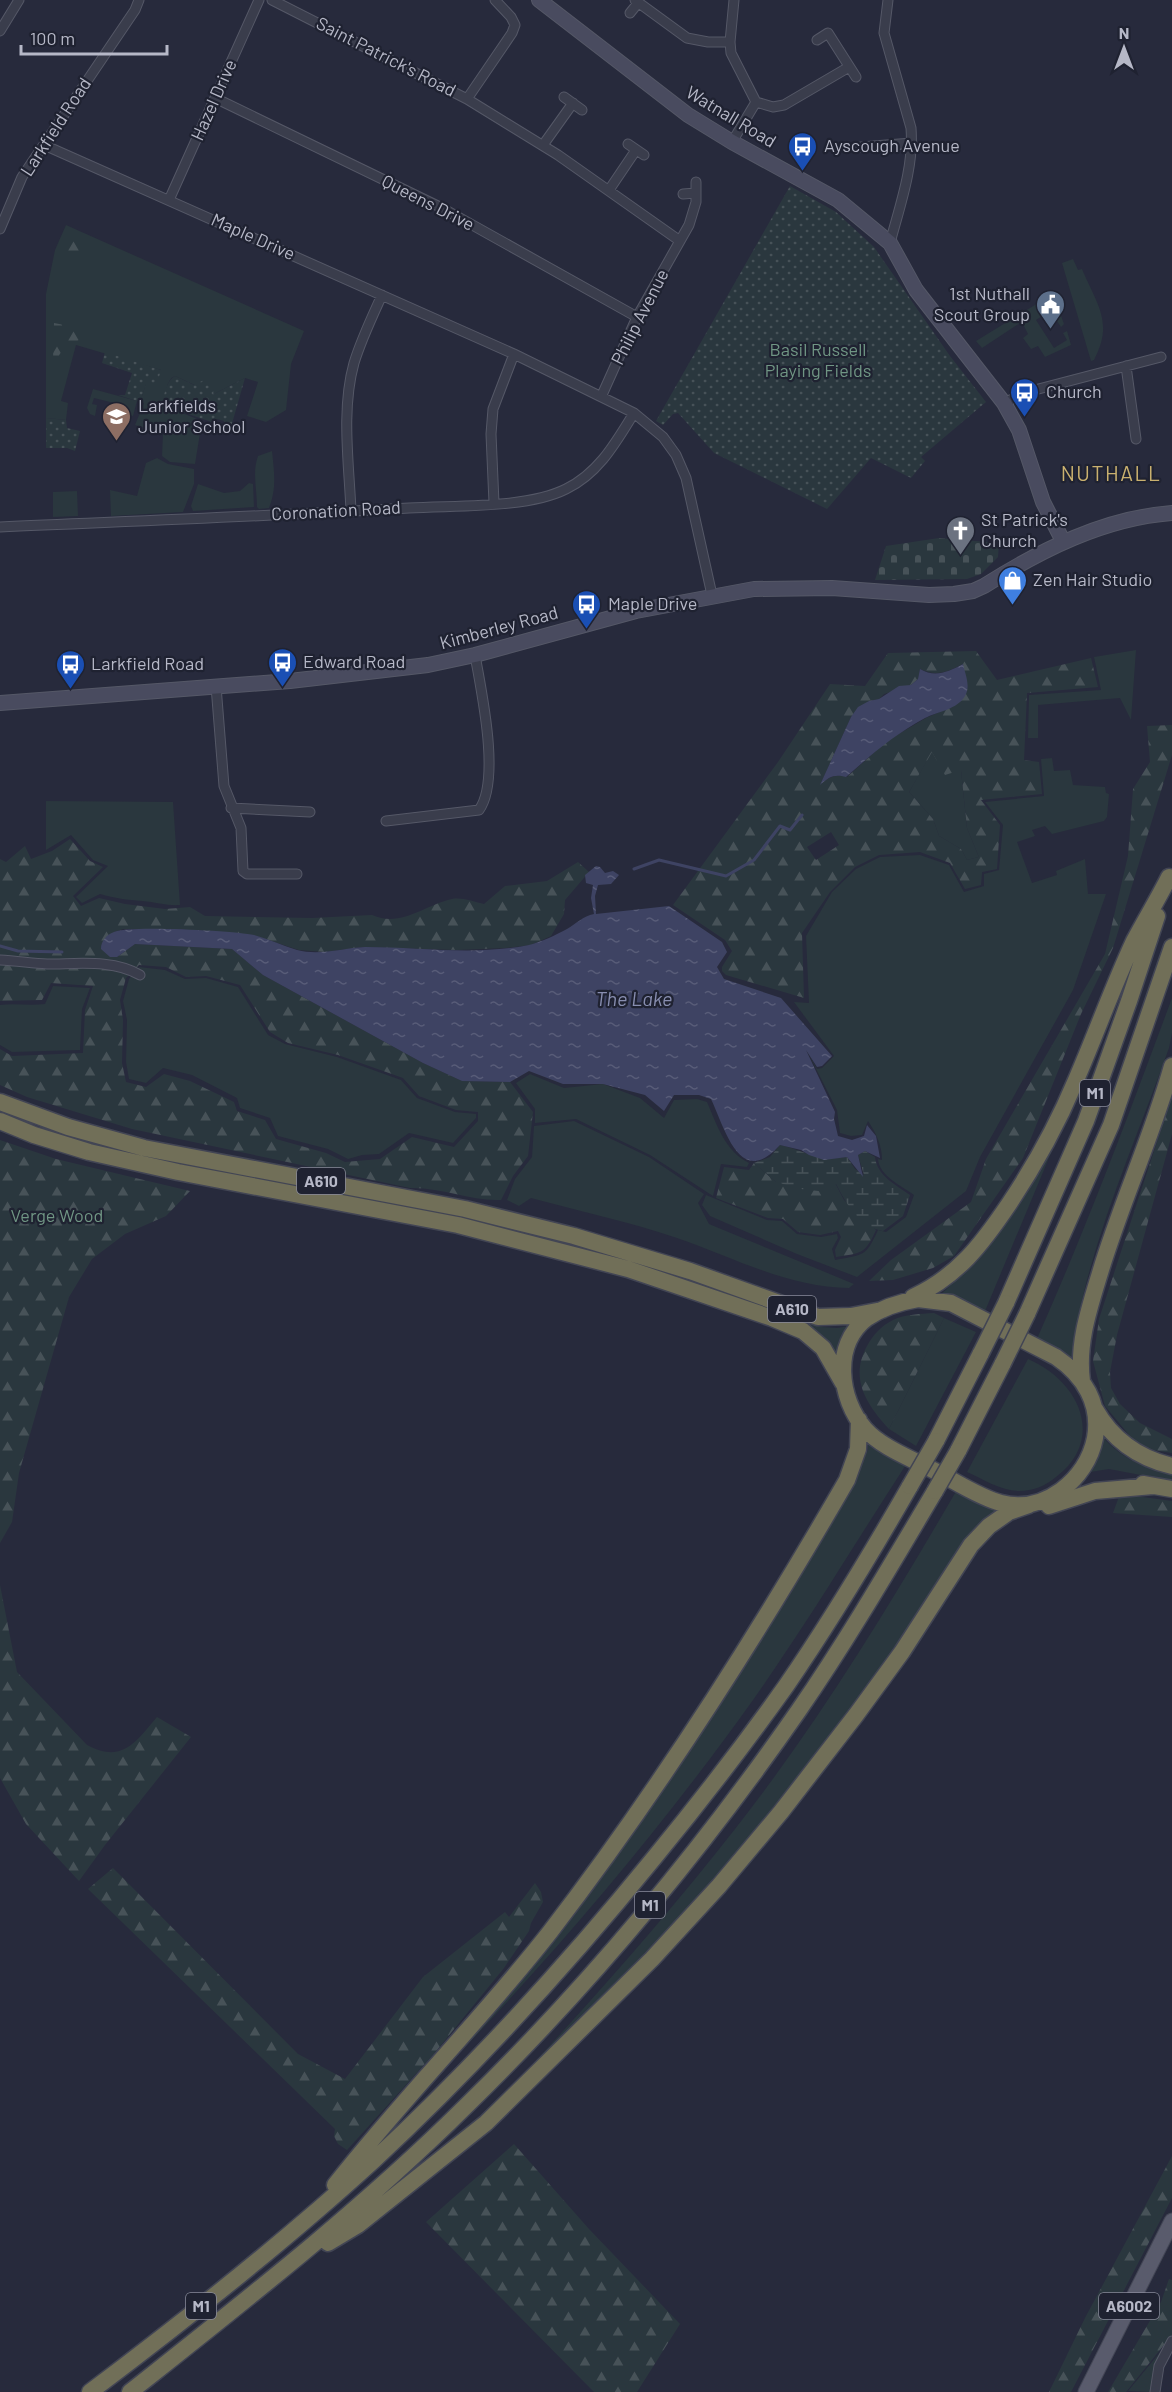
<svg xmlns="http://www.w3.org/2000/svg" width="1172" height="2392" font-family="Barlow,sans-serif">
  <style>
    .grass { fill: #2a373e }
    .forest { fill: url(#forest-firs); fill-rule: evenodd }
    .wetland { fill: url(#wetland-marsh) }
    .cemetery { fill: url(#cemetery-stones) }
    .park { fill: url(#park-dots) }
    .water { fill: url(#water-ripples) }
    .lines { fill: none; stroke-linecap: round; stroke-linejoin: round }
    .stream { stroke: #3e4363; stroke-width: 3 }
    .street-casing { stroke: #555867; stroke-width: 11 }
    .secondary-casing { stroke: #555867; stroke-width: 16 }
    .primary-casing { stroke: #434655; stroke-width: 17 }
    .highway-casing { stroke: #424554; stroke-width: 19 }
    .street { stroke: #3a3d4c; stroke-width: 9 }
    .secondary { stroke: #494b5f; stroke-width: 14 }
    .primary { stroke: #595b6c; stroke-width: 15 }
    .highway { stroke: #716f58; stroke-width: 16 }
    .highway-bridge-casing { stroke: #424554; stroke-width: 19; stroke-linecap: butt }
    .highway-bridge { stroke: #716f58; stroke-width: 16 }
    .labels { text-anchor: middle; stroke-width: 4.5; stroke-linejoin: round; paint-order: stroke }
    .shield { fill: #1f2231; stroke: #898b9a; stroke-width: 1.5 }
    .shield-label { font-size: 16px; font-weight: bold; fill: #b6b8c7 }
    .street-label { font-size: 18px; fill: #b6b8c7; stroke: #1f2231 }
    .poi-label { font-size: 18px; fill: #b6b8c7; stroke: #1f2231; text-anchor: start }
    .park-label { font-size: 18px; fill: #709684; stroke: #1f2231 }
    .water-label { font-size: 20px; font-style: italic; fill: #888eb0; stroke: #1f2231 }
    .quarter-label { font-size: 21px; letter-spacing: 1.5px; fill: #cab16f; stroke: #1f2231 }
  </style>
  <defs>
    <pattern id="forest-firs" width="22" height="20" patternUnits="userSpaceOnUse" patternTransform="scale(1.5)"><rect width="22" height="20" fill="#2a373e"/><path d="M5 1l3.5 6h-7zM16 11l3.5 6h-7z" fill="#475258"/></pattern>
    <pattern id="wetland-marsh" width="20" height="14" patternUnits="userSpaceOnUse" patternTransform="scale(1.5)"><rect width="20" height="14" fill="#2a373e"/><path d="M1 5h8M5 5V1M11 12h8M15 12V8" fill="none" stroke="#475258"/></pattern>
    <pattern id="cemetery-stones" width="16" height="16" patternUnits="userSpaceOnUse" patternTransform="scale(1.5)"><rect width="16" height="16" fill="#2a373e"/><path d="M2 7V4a2 2 0 0 1 4 0v3zM10 15v-3a2 2 0 0 1 4 0v3z" fill="#475258"/></pattern>
    <pattern id="park-dots" width="8" height="8" patternUnits="userSpaceOnUse" patternTransform="scale(1.5)"><rect width="8" height="8" fill="#2a373e"/><path d="M2 2h.1M6 6h.1" fill="none" stroke="#475258" stroke-width="1.8" stroke-linecap="round"/></pattern>
    <pattern id="water-ripples" width="26" height="14" patternUnits="userSpaceOnUse" patternTransform="scale(1.5)"><rect width="26" height="14" fill="#3e4363"/><path d="M2 4q2-2 4 0t4 0M15 11q2-2 4 0t4 0" fill="none" stroke="#585c78"/></pattern>
  </defs>
  <rect width="100%" height="100%" fill="#272a3c"/>
  <path class="grass" d="M66,225L304,331L291,364L286,410L266,422L247,416L258,382L245,378L214,394L175,376C165,380 166,396 164,406L200,420L201,427L195,464L170,462L162,456L163,433L135,425L144,403L140,402L146,383L161,370L76,345L61,401L68,403L66,420L46,418V294L55,250Z
    M1073,259L1078,270L1082,269C1097,305 1114,322 1094,360L1091,361L1062,263Z
    M1053,294L1064,324L1061,327L1050,311L1036,320L1054,348L1067,340L1063,333L1067,331L1071,345L1045,357L1038,346L1031,349L1023,338L1028,334L1023,324L1020,323L982,348L976,341Z
    M93,389L137,401L133,416L112,410L114,403L94,398L92,404L97,405L95,416L90,414L87,408Z
    M272,451C274,471 277,488 269,508L259,509L257,507C257,488 252,473 258,456Z
    M157,458L168,464L194,469V484L183,512L111,516L110,490L137,496L146,463Z
    M249,483L253,484L254,507L193,511L191,506L198,484L224,493L240,491Z
    M77,491L78,516L53,517V492Z
    M1136,650L1131,720L1120,698L1038,705V738H1028L1029,695L1101,690L1094,657Z
    M932,751L961,770L967,828L979,857L967,860L961,849L939,836L933,819L909,792Z
    M1052,758L1054,771L1070,770L1073,785L1105,787L1106,793L1109,794L1107,817L1104,821L1052,834L1045,826L1032,830L1035,836L1017,842L1032,883L1057,875L1056,871L1085,859L1088,894H1106L1073,990L980,1157L966,1191L857,1277L797,1254L710,1216L702,1205L706,1195L767,1220L782,1221L797,1234L821,1237L837,1234L838,1238L832,1249L835,1260C864,1254 865,1258 878,1230L886,1232L906,1217L914,1195C902,1186 879,1176 878,1159L882,1160C882,1145 876,1133 868,1121L862,1135L851,1136L840,1133L837,1110L808,1053L817,1069L822,1068L834,1056L794,1002L809,1003L806,936L832,892L856,869L880,857L920,855L949,865L964,892L984,886V874L999,870L1003,825L985,802L1044,796L1041,759Z
    M46,801L173,802L180,905C167,906 156,902 142,901C127,900 115,898 100,894L82,903L76,897L108,866L93,860L71,835L46,850Z
    M139,967L165,970L185,979L206,978L238,987L268,1035L285,1044L337,1057L401,1080L417,1098L455,1112L476,1114V1118L453,1143L409,1133L379,1154L362,1155L348,1159L328,1149L278,1136L270,1118L240,1108L237,1098L192,1075L163,1068L146,1083L129,1079L126,1062L127,1020L123,1001L129,979Z
    M53,986L90,988L82,1009L80,1050L12,1052L0,1045V1005C15,1003 29,1006 45,1004Z
    M1172,998V1033L1169,1048C1133,1150 1084,1253 1071,1362L1036,1341C1086,1229 1129,1114 1172,998Z
    M530,1074L564,1088L603,1084L640,1098L664,1118L674,1100L697,1099L707,1102C717,1125 725,1151 749,1163L747,1167L721,1164L713,1196L650,1155L576,1119L535,1123V1109L516,1083Z
    M574,1121L649,1157L704,1194L698,1203L709,1224L854,1284L849,1288C790,1288 732,1257 677,1238C630,1222 579,1211 531,1198L519,1206L507,1200L515,1179L532,1157L534,1126Z
    M1056,1141L983,1316L940,1295C989,1252 1021,1196 1056,1141Z
    M695,1281L822,1327L837,1328L855,1325L839,1361L830,1348L695,1285Z
    M944,1318L976,1332L916,1446L889,1429Z
    M1028,1359C1078,1380 1107,1438 1056,1477C1045,1486 1033,1491 1019,1491C1001,1491 983,1479 967,1472Z
    M1099,1433C1119,1457 1143,1468 1172,1475V1481L1109,1469L1084,1473Z
    M867,1438L909,1460C857,1540 808,1622 753,1700C666,1822 569,1937 466,2046L557,1934L834,1517L868,1450Z
    M958,1488L1007,1508L950,1569L845,1719L750,1841L690,1906L568,2033L531,2066C602,1989 671,1911 735,1829C819,1722 890,1605 958,1488Z
    M1161,2351H1164L1153,2389L1150,2392L1128,2391Z"/>
  <path class="forest" d="M71,237L97,245L98,248L93,253L71,263L64,259L61,253Z
    M54,323L85,329L87,333C79,344 61,345 58,359L53,360Z
    M976,651L997,680L1091,658L1098,687L1027,693L1024,760L1039,762L1042,794L981,800L1000,825L997,869L982,872L981,885L965,889L950,863L920,852L879,855L855,867L830,892L802,933L804,998L726,975L722,971V967L732,951L725,940L673,905L778,762L830,684L865,686L888,653ZM963,664L953,706L926,718L887,741L847,777C835,774 831,777 821,783L851,717L869,701L879,699L884,694L911,685L918,679L920,669C937,677 947,672 963,664ZM932,752L945,775L961,770L967,828L979,857L967,860L961,849L939,836L933,819L909,792ZM831,832L839,845L816,860L807,847Z
    M1172,725V755L1113,948L1081,1014L1023,1158L954,1256L933,1268L893,1280L869,1281L891,1260L971,1202L986,1159L1105,954L1128,856L1133,789L1150,762L1147,726Z
    M70,839L90,861L103,867L73,896L81,906L99,898L125,904L165,909L190,907L205,916L312,918L372,915C401,928 425,905 452,899C461,897 475,902 484,904L505,886L547,881L578,862L589,872L565,900L564,914L551,936L531,945L505,948L457,950L361,947L325,952L299,950L253,935L177,929H123L114,932L117,957L135,944L232,949L263,975L423,1063L462,1081L510,1082L533,1112L528,1156L513,1176L501,1200C470,1201 441,1187 410,1188L132,1129L27,1097L0,1085V1049L12,1056L83,1053L85,1010L93,986L51,983L42,1000L0,1001V859L6,862L25,846L31,859L52,851ZM139,965L166,967L186,977L206,976L240,985L270,1032L288,1043L338,1055L403,1078L419,1096L456,1110L478,1112V1121L454,1147L412,1137L380,1159L345,1162L326,1153L276,1139L265,1120L237,1111L234,1102L190,1081L164,1074L146,1087L126,1082L122,1063L123,1020L120,1000L126,978Z
    M1172,1096V1134L1117,1335L1110,1372L1111,1388L1120,1404L1140,1423L1172,1439V1453L1140,1448L1105,1406L1093,1361L1099,1319Z
    M0,1140L56,1159L190,1191L166,1216L125,1234L92,1259L69,1297L19,1473L12,1522L0,1543Z
    M754,1163L776,1182L835,1183L844,1200L876,1230C865,1254 862,1253 836,1257L835,1250L841,1237L838,1231L820,1235L798,1232L783,1219L768,1218L716,1198L724,1167L749,1170Z
    M934,1313L944,1318L889,1429C867,1405 849,1379 867,1346C873,1335 881,1326 893,1320C905,1314 921,1314 934,1313Z
    M1120,1494L1172,1501V1517L1113,1513Z
    M0,1585L17,1672L87,1745C122,1764 136,1742 157,1717L191,1737L105,1845L79,1881L26,1824L0,1778Z
    M113,1868L298,2054L345,2079L423,1977L505,1912L509,1917L535,1883L541,1892L543,1902L531,1923L529,1931L504,1968L433,2055L347,2150L338,2144L334,2136L335,2129L88,1889Z
    M514,2144L589,2229L680,2324L637,2392H594L426,2222Z
    M1172,2156V2198L1071,2392H1049L1085,2318Z
    M1169,2279L1172,2280V2335L1126,2392H1108L1161,2302Z"/>
  <path class="wetland" d="M780,1145C809,1152 816,1162 847,1157L855,1169L864,1175L858,1155L865,1151L875,1157C877,1176 896,1185 910,1195L903,1216L883,1231C859,1227 846,1203 836,1184L827,1192L801,1189L776,1182L754,1163L770,1157Z"/>
  <path class="cemetery" d="M939,538L999,543L998,557L981,574L967,579L875,580L886,546Z"/>
  <path class="park" d="M790,186L836,212L874,247L950,356L986,402L921,457L925,461L911,478L871,458L827,509L714,453L678,413L673,414L663,425L656,421Z
    M105,352L161,370L156,387L146,384L140,402L118,395H125L132,373L102,363Z
    M175,376L194,385L206,379L216,389L213,393L214,394L245,378L231,427L224,425V421L217,419L215,423L164,406C162,397 167,380 175,376Z
    M46,418L66,420L67,428L80,431L75,451L67,448H46Z"/>
  <path class="water" d="M963,664C965,674 971,686 965,696C958,709 937,712 925,718C895,734 871,755 846,777C834,774 829,777 820,785L851,717L858,707L869,701L879,699L899,686L911,685L918,679L920,669C935,678 948,672 963,664Z
    M596,866L600,867L605,873L613,871L619,875L611,884L598,885L595,896L596,914L669,906L722,942L727,952L717,967L724,979L781,998L832,1056L822,1066L817,1067L806,1050L835,1112L834,1119L838,1136L852,1140L864,1136L867,1125L876,1136L880,1158L865,1151L858,1155L863,1177L847,1157L824,1160L809,1155L801,1150L780,1145C740,1189 726,1131 711,1099L699,1095H674L664,1111L645,1095L603,1084H563L529,1071L510,1082L462,1081L423,1063L263,975L232,949L135,944L117,957H110L101,949C101,941 106,935 114,932C128,925 235,931 254,935C269,939 283,946 297,950C320,956 342,948 365,947C419,947 475,956 529,945C541,942 556,935 567,929C576,924 583,916 594,914L591,898L593,885L586,883L585,875Z"/>
  <g class="lines">
    <path class="stream" d="M634,869L659,860L726,876L754,860L780,826L790,830L802,815
      M0,946L18,951L62,952"/>
    <defs>
      <path id="street" d="M272,0L467,99L558,155L680,241
        M635,0L687,38L708,42H730
        M888,0L884,33L911,128C914,167 900,205 890,243
        M630,13L638,3
        M0,31L19,0
        M817,40L828,33L856,77
        M564,97L582,110
        M215,98L442,208L637,317
        M467,99L512,33L515,25L511,17L495,0
        M756,102L773,107L784,105L849,67
        M732,142L756,102L731,53L730,42L734,0
        M628,144L644,155
        M44,145L514,354L634,413L663,437L676,455L686,478L712,595
        M543,145L573,103
        M861,147L912,143
        M609,190L636,150
        M683,194L696,193
        M169,200L259,0
        M0,229L22,177L135,10L139,0
        M1126,366L1136,439
        M602,395L637,317L689,225L696,202V182
        M1004,403L1027,392L1161,357
        M494,503L491,434L493,409L514,354
        M351,511C349,463 341,410 354,363C361,340 372,317 382,295
        M0,527C136,521 273,516 409,508C454,505 526,509 566,489C599,473 616,442 634,413
        M216,686L224,786L241,828L243,871L247,874H297
        M231,808L310,812
        M386,821L479,810C501,780 481,690 475,655
        M0,960C16,961 32,963 47,964C78,964 113,959 140,975
        M1155,2392L1159,2366L1172,2341"/>
      <path id="secondary" d="M539,0L688,115L732,142L838,200L890,243L916,290L1004,403L1019,430L1043,502L1063,541
        M0,703L290,681L428,665L475,655L636,611L754,589L832,588L929,595L954,594L973,591L984,586C1041,550 1104,518 1172,513"/>
      <path id="primary" d="M1086,2392L1172,2221"/>
      <path id="highway" d="M0,1102L68,1127L144,1148L465,1209L574,1236L690,1271L818,1317L851,1316L882,1310
        M0,1121L34,1135L89,1152L178,1172L458,1225L628,1269L772,1318L803,1331L823,1348L843,1383
        M913,1297C958,1276 982,1244 1009,1204C1035,1165 1058,1123 1076,1080C1096,1034 1113,986 1134,941C1145,920 1158,899 1169,877
        M918,1299L951,1303L1056,1357C1084,1376 1101,1404 1095,1438C1087,1480 1044,1514 1001,1503C978,1497 952,1479 931,1469C910,1458 881,1447 865,1429C839,1399 832,1345 867,1318C882,1308 900,1302 918,1299Z
        M1006,1303L1086,1121L1129,1001L1157,916
        M1027,1314L1111,1125L1172,947
        M1082,1381C1077,1344 1089,1309 1100,1273C1121,1203 1152,1137 1172,1066
        M1095,1409C1112,1439 1138,1458 1172,1466
        M936,1441L981,1353
        M958,1451L1003,1363
        M1143,1484L1172,1489
        M1049,1506L1095,1491L1153,1486
        M335,2185C403,2098 482,2019 550,1932C660,1789 757,1636 847,1480L858,1449L859,1420
        M328,2243L358,2225L486,2123L652,1959L719,1886L781,1812L856,1715L902,1652L971,1545L989,1526L1009,1512L1029,1505
        M90,2392C187,2319 283,2243 373,2161C474,2067 567,1965 654,1858C700,1802 744,1745 786,1686C830,1622 871,1554 910,1486
        M130,2392C246,2300 360,2211 465,2107C589,1986 701,1851 799,1710C848,1639 891,1565 935,1491"/>
    </defs>
    <use href="#street" class="street-casing"/>
    <use href="#secondary" class="secondary-casing"/>
    <use href="#primary" class="primary-casing"/>
    <use href="#highway" class="highway-casing"/>
    <use href="#street" class="street"/>
    <use href="#secondary" class="secondary"/>
    <use href="#primary" class="primary"/>
    <use href="#highway" class="highway"/>
    <defs>
      <path id="highway-bridge" d="M981,1353L1006,1303
        M1003,1363L1027,1314
        M910,1486L936,1441
        M935,1491L958,1451"/>
    </defs>
    <use href="#highway-bridge" class="highway-bridge-casing"/>
    <use href="#highway-bridge" class="highway-bridge"/>
  </g>
  <defs>
    <symbol id="bus-pin" viewBox="-11 -11 22 30"><path d="M0 17L-7.5 6A9.5 9.5 0 1 1 7.5 6Z" fill="#1a4fb4" stroke="#1f2231"/><path d="M-5-6H5V4H4V6H2V4H-2V6H-4V4H-5ZM-3.5-4V0h7V-4ZM-3.5 1.2v1.5H-2V1.2ZM2 1.2v1.5H3.5V1.2Z" fill="#fff"/></symbol>
    <symbol id="civic-pin" viewBox="-11 -11 22 30"><path d="M0 17L-7.5 6A9.5 9.5 0 1 1 7.5 6Z" fill="#5c6f8a" stroke="#1f2231"/><path d="M-.6-6.5H3V-4.5H.6V-3L4-1V1h2V6H-6V1h2V-1L-.6-3ZM-1.2 2.5V6h2.4V2.5Z" fill="#fff"/></symbol>
    <symbol id="school-pin" viewBox="-11 -11 22 30"><path d="M0 17L-7.5 6A9.5 9.5 0 1 1 7.5 6Z" fill="#8d6e63" stroke="#1f2231"/><path d="M0-5L7-2L0 1L-7-2ZM-4 1L0 2.5L4 1V4Q0 6-4 4Z" fill="#fff"/></symbol>
    <symbol id="church-pin" viewBox="-11 -11 22 30"><path d="M0 17L-7.5 6A9.5 9.5 0 1 1 7.5 6Z" fill="#6b7280" stroke="#1f2231"/><path d="M-1.2-6h2.4v3.5h3.3v2.4h-3.3V6h-2.4V-.1h-3.3v-2.4h3.3Z" fill="#fff"/></symbol>
    <symbol id="shop-pin" viewBox="-11 -11 22 30"><path d="M0 17L-7.5 6A9.5 9.5 0 1 1 7.5 6Z" fill="#3f7fe0" stroke="#1f2231"/><path d="M-5-2.5h2.3a2.7 3.5 0 0 1 5.4 0H5L5.5 6h-11ZM-1.5-2.5h3a1.5 2.3 0 0 0-3 0Z" fill="#fff"/></symbol>
  </defs>
  <g fill-rule="evenodd">
    <use href="#bus-pin" x="786" y="130" width="33" height="45"/>
    <use href="#civic-pin" x="1034" y="288" width="33" height="45"/>
    <use href="#bus-pin" x="1008" y="376" width="33" height="45"/>
    <use href="#school-pin" x="100" y="400" width="33" height="45"/>
    <use href="#church-pin" x="944" y="514" width="33" height="45"/>
    <use href="#shop-pin" x="996" y="564" width="33" height="45"/>
    <use href="#bus-pin" x="570" y="588" width="33" height="45"/>
    <use href="#bus-pin" x="266" y="646" width="33" height="45"/>
    <use href="#bus-pin" x="54" y="648" width="33" height="45"/>
  </g>
  <g class="labels">
    <g class="shield">
      <rect x="1080" y="1080" width="30" height="26" rx="4.5"/>
      <rect x="297" y="1168" width="48" height="26" rx="4.5"/>
      <rect x="768" y="1296" width="48" height="26" rx="4.5"/>
      <rect x="635" y="1892" width="30" height="26" rx="4.5"/>
      <rect x="186" y="2293" width="30" height="26" rx="4.5"/>
      <rect x="1099" y="2293" width="60" height="26" rx="4.5"/>
    </g>
    <g class="shield-label">
      <text x="1095" y="1099">M1</text>
      <text x="321" y="1187">A610</text>
      <text x="792" y="1315">A610</text>
      <text x="650" y="1911">M1</text>
      <text x="201" y="2312">M1</text>
      <text x="1129" y="2312">A6002</text>
    </g>
    <g class="street-label">
      <text transform="translate(386 57) rotate(27)" y="6">Saint Patrick's Road</text>
      <text transform="translate(214 100) rotate(-66)" y="6">Hazel Drive</text>
      <text transform="translate(731 117) rotate(31)" y="6">Watnall Road</text>
      <text transform="translate(56 127) rotate(-57)" y="6">Larkfield Road</text>
      <text transform="translate(428 203) rotate(27)" y="6">Queens Drive</text>
      <text transform="translate(253 237) rotate(24)" y="6">Maple Drive</text>
      <text transform="translate(640 317) rotate(-63)" y="6">Philip Avenue</text>
      <text transform="translate(336 511) rotate(-3)" y="6">Coronation Road</text>
      <text transform="translate(499 628) rotate(-15)" y="6">Kimberley Road</text>
    </g>
    <g class="poi-label">
      <text x="824" y="152">Ayscough Avenue</text>
      <text x="1030" y="300" text-anchor="end">1st Nuthall<tspan x="1030" dy="21">Scout Group</tspan></text>
      <text x="1046" y="398">Church</text>
      <text x="138" y="412">Larkfields<tspan x="138" dy="21">Junior School</tspan></text>
      <text x="981" y="526">St Patrick's<tspan x="981" dy="21">Church</tspan></text>
      <text x="1033" y="586">Zen Hair Studio</text>
      <text x="608" y="610">Maple Drive</text>
      <text x="303" y="668">Edward Road</text>
      <text x="91" y="670">Larkfield Road</text>
    </g>
    <g class="park-label">
      <text x="818" y="356">Basil Russell<tspan x="818" dy="21">Playing Fields</tspan></text>
      <text x="57" y="1222">Verge Wood</text>
    </g>
    <g class="water-label">
      <text x="634" y="1006">The Lake</text>
    </g>
    <g class="quarter-label">
      <text x="1111" y="481">NUTHALL</text>
    </g>
  </g>
  <g transform="translate(1124 48)" stroke="#1f2231" stroke-width="4.5" paint-order="stroke">
  <path d="M0-4.5L10 22L0 15L-10 22Z" fill="#b6b8c7"/>
  <text y="-9" font-size="16" font-weight="bold" text-anchor="middle" fill="#b6b8c7">N</text>
  </g>
  <path d="M21 45v9h146v-9" fill="none" stroke="#b6b8c7" stroke-width="3"/>
  <text x="30" y="45" font-size="18" fill="#b6b8c7" stroke="#1f2231" stroke-width="4.5" paint-order="stroke">100 m</text>
</svg>
